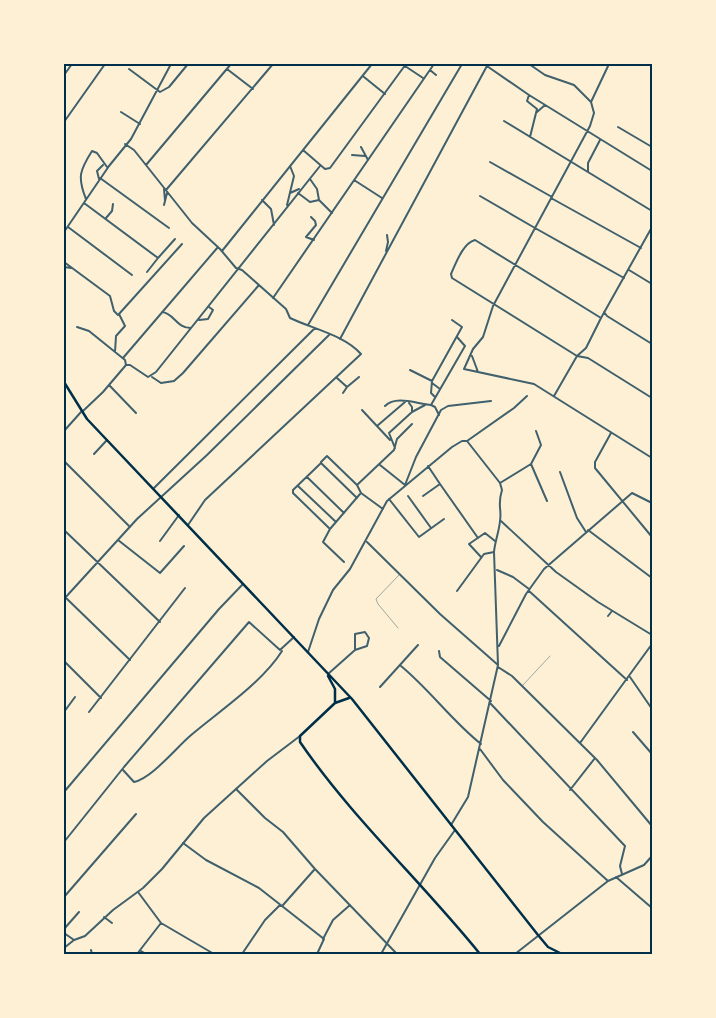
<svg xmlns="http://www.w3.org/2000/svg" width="716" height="1018" font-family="Inter,sans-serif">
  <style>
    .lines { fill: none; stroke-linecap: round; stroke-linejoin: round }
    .service { stroke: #3f606c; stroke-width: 0.5 }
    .minor { stroke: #3f606c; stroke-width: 2 }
    .tertiary { stroke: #3f606c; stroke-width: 2 }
    .secondary { stroke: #003049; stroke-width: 2.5 }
    .neatline { fill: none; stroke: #003049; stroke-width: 2 }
  </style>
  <rect width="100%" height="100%" fill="#fdf0d5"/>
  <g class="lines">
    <path class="service" d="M398,628L378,604L376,599L399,575
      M523,685L550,656"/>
    <path class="minor" d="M484,64L529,95
      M529,64L545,75L574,85L591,102
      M609,64L591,102L594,113L590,126L493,306L483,337L473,349L464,369L534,384L652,458
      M405,66L423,78
      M129,69L160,92L169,87L188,64
      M227,69L253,89
      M430,70L436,75
      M64,75L72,64
      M364,77L385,94
      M121,112L140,124
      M537,112L545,105
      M504,121L652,211
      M64,122L105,64
      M618,127L652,147
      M530,137L537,109L527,101L529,95L652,171
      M125,144L134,150L192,223L220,249L236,268L242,270L286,309L290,318C313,329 344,335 361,354L205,500L188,525
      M361,147L368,160
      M303,150L325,169L330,168L406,64
      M352,155L365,156
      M490,162L552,197
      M146,165L231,64
      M588,172V163L600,140
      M100,178L169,228
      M99,179L97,171L103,165
      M310,179L317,189L319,200L332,213
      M354,180L382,198
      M164,189L165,201
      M166,190L273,64
      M290,193L299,189
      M298,193L310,202L319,200
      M480,196L535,228
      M551,198L641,248
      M86,199C77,177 80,170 92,151L97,153L107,167
      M262,200L271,209L274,225
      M84,203L158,258L175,239
      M164,205L167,193
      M287,205L294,176L290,166
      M311,217L315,221L316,225L306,237L314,240
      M106,218L112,211L113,204
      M68,227L132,275
      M652,227L601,318L475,240C463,243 456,263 451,274L452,278L577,356L588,358L652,398
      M535,228L624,278
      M64,232L109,166L131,139L171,64
      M222,251L372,64
      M386,251L388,242L387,235
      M64,262L110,296L114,311L118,315
      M64,267L71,268
      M629,270L652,284
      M147,272L158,258
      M273,298L434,64
      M162,312C174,313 176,328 191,328
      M604,312L607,316L652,344
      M199,320L208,319L213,310L209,307
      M308,325L462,64
      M77,327L89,331L125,360L126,365
      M340,339L488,64
      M115,352L116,336L125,326L119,314L182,244
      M472,356L478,372
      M123,358L218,247
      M126,365H130L148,377L156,372L320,166
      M410,370L432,381
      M152,377L161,383L174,381L183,373L259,285
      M337,378L347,387L359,377
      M432,383L440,389
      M109,385L136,413
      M343,393L347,387
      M554,396L577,356L586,348L601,318
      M435,397L431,393L432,381L462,327L452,320
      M409,403L412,407V412
      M431,405L465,346L457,337
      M385,406C396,395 417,404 431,405L435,407L439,415
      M362,410L390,440
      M83,411L103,392L126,365
      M377,426L405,402
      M611,433L595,462V468L652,537
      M467,441L514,408L527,396
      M395,448L389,433L412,412L425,405
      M94,454L107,440
      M64,461L130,527
      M321,462L327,456L357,485
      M531,464L541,445L536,431
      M380,465L405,485
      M560,472L577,518L586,532
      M307,477L344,513
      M500,483L531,464L547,501
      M440,484L478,538
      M405,485L416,457L441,410L448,406L491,401
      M298,486L336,522
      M154,488L315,328
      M408,496L431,528
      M423,496L440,484L428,466
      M389,499L419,537L444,519
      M383,509L361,493L357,485L394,450L397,439L412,424
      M501,521L556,572L598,602L652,635
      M330,529L293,493V490L321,463L357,498
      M64,530L160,622
      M588,530L652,578
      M118,540L160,573L184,546
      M160,541L179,515
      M367,542L440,614L498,665
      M481,557L469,544L485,533L495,541
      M344,562L323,542L330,529L360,494
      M497,570L513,577L529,589
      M457,591L484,554L494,552
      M529,591L627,680
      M65,597L130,660
      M64,599L137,519L207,455L329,335
      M608,616L612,611
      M499,646L526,594L544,569L632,493L652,503
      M439,651L440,657L491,701
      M308,652L319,619L333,590L350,569L387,501L452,447L462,441H467L500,483L502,490C497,506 502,508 500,521C499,532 495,541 494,552L498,665L468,797L451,825
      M64,661L101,698
      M401,666C430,690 452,721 481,744
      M498,667L512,676L597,760L652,826
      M328,674L355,650V634L365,632L369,638L367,646L355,650
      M630,677L652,709
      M380,687L418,645
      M490,703L625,846L620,866L622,874
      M64,712L75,697
      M89,712L185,588
      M633,732L652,754
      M580,743L652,644
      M480,749L503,780L543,822L608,881
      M123,770L134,782C152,778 175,749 190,736C218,712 262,683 282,651
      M236,789L265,818L283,832L315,869L397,954
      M570,790L595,758
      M64,792L219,609L243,584
      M64,842L124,767L249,622L280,650L294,637
      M183,843L206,860L259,888L324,939L317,954
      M616,877L652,908
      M138,892L161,923L214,954
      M64,897L136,814
      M283,905L314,870
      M104,917L112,923
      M64,929L79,912
      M64,933L74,940
      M323,939L333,920L350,905
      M91,950L92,954
      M141,951L146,954
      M311,953L315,954
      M137,954L161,923
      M242,954L265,920L280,905
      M515,954L608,881L644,865L652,856"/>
    <path class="tertiary" d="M64,431L81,412
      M64,948L74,940L85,936L113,910L143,888L162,869L204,818L267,761L300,736
      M381,954L435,858L455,830"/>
    <path class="secondary" d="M64,382L87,419L352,699L538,935L548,947L562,954
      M328,676L335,689V703
      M349,698L335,703L300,736V742C352,818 422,882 480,954"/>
  </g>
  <rect width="716" height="1018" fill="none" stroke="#fdf0d5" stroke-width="130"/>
  <rect x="65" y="65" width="586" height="888" class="neatline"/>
</svg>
